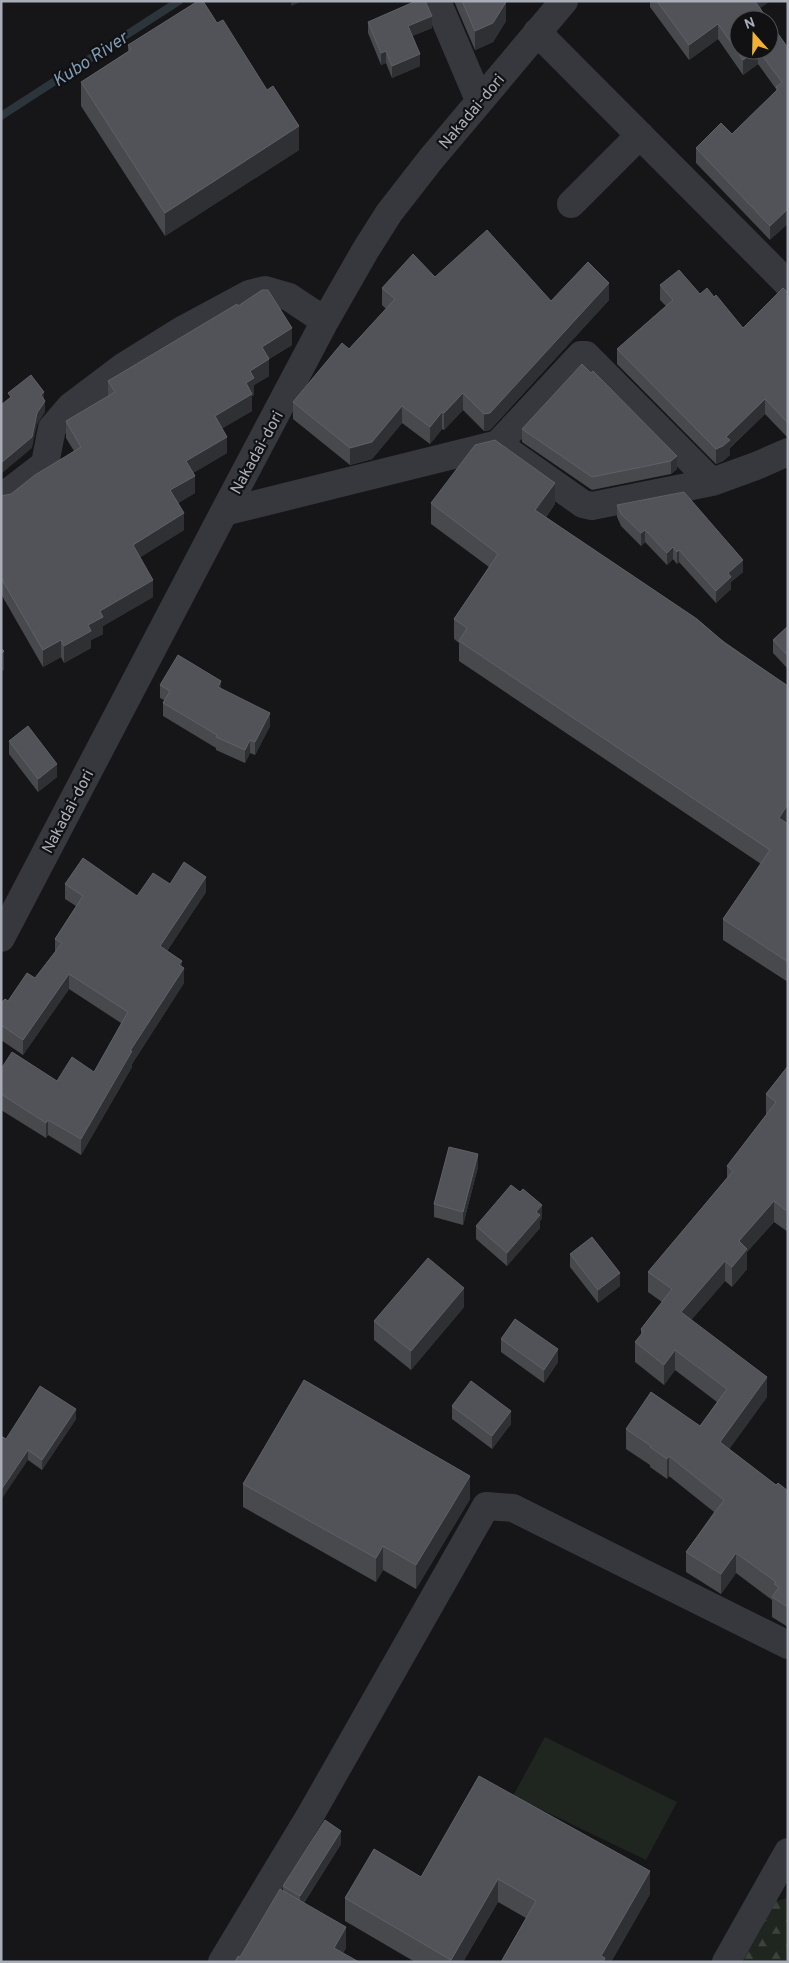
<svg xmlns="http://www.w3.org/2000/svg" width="789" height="1963" font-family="Overpass,sans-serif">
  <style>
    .forest { fill: url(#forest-firs) }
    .garden { fill: #1e261f }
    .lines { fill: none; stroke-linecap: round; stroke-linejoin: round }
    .stream { stroke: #2c353c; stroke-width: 8 }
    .minor { stroke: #37383d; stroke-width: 28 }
    .wall { fill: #47494d }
    .shaded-wall { fill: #2f3033 }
    .building { fill: #525359; stroke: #5f6168 }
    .labels { text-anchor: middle; stroke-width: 4.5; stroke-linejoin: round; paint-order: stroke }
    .street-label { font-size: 16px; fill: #a8adb8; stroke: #111113 }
    .water-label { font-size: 18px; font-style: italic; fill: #7f9bb3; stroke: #111113 }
  </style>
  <defs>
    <pattern id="forest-firs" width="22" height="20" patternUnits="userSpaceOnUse" patternTransform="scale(1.25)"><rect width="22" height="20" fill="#1e261f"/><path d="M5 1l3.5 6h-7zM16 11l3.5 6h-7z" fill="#3c433d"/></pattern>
  </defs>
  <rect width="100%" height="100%" fill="#161618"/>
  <path class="forest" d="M788,1898V1962H736L771,1902Z"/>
  <path class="garden" d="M545,1737L677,1802L646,1860L513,1796Z"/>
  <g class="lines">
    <path class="stream" d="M1,116L179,1"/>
    <path class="minor" d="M437,1L479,100
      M537,32L788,284
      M571,204L640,135
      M498,444L581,355H586L712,482
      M1,498L45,464L52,428L70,407L123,367L184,329L249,294L265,290L289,297L325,321
      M224,512L498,444L583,504L592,506L712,482L756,466L788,452
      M1,938L224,512L325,321L365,251L389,213L431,159L564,1
      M222,1962L311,1814L486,1506L513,1508L788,1645
      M726,1962L788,1852"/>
  </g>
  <path class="wall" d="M454,1H505L506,21L493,42L475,50Z
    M650,1H770L760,8L788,48L770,240L696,163V148L732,134L776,91V89L758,64L743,75L718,39L689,60L650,7Z
    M368,22L432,28L412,36L420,66L392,78L386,63L381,65L368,33Z
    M217,23L299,150L165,236L81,106V82L128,51V45Z
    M435,277L551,301L609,300L490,430L484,431L463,410L444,430L442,429L430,444L402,423L372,459L350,465L293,419V402L349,349L386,309L382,305V288Z
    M660,285L714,297L743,328L788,293V437H787L765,414L730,448V455L723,461L716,464L617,364V349L666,306L660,300Z
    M238,306L292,345L269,359V376L254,385V395L252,396V411L222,428L227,453L193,473L195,493L178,503L184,530L140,557L153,597L103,626V634L91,640V648L64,663L61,657L43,667L1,594V496L11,494L74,451L66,438V421L108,396V381Z
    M522,429L677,456V469L671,474L592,490L522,442Z
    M431,503L555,504L546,517L788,686V982L723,940V919L761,864L459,661V643L454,639V619L489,567L431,524Z
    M617,505L743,572L731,582V589L716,603L679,562L677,564L673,559L667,565L645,542L641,546L621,526L617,517Z
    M788,626V669L773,653V640Z
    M160,685L221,689L270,726L255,755L250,753L245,763L216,750V748L163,716V703L164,700L160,698Z
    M9,741L57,777L38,792L9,754Z
    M65,884L137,896L170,884L206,892L167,951L182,966L184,983L132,1064V1067L81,1155L48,1135L46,1138L1,1110V1069L57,1081L94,1072L121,1023L69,989L23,1055L1,1040V1003L8,1001L35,978L55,952V939L76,906L65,899Z
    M788,1066V1232L774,1222L747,1252V1269L732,1287L725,1281L691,1320L767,1397L729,1449L776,1485L788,1491V1627L772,1617V1600L736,1573L721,1594L686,1572V1552L714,1512L669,1476L667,1479L650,1467V1465L626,1449V1429L700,1426L717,1402L675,1370L664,1385L635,1362V1342L641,1335V1329L662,1302L648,1292V1272L727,1178V1166L766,1115V1094Z
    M478,1167L463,1225L434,1217V1204Z
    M542,1218L540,1221V1228L507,1266L476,1239V1226Z
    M570,1254L620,1286L598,1303L570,1267Z
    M464,1307L411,1370L374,1340V1321Z
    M501,1339L558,1362L544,1383L501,1352Z
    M452,1406L511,1424L492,1449L452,1419Z
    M76,1419L42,1470L28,1460L6,1439Z
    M243,1484L470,1499L416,1589L383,1570L376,1582L243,1507Z
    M479,1776L650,1894L611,1962H501L526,1918L498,1902L463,1962H415L345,1921V1898L421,1877Z
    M341,1844L304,1903L346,1948L343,1953L240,1957L283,1891V1886Z"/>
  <path class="shaded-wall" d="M291,1H303L291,6Z
    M753,1H770L753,13Z
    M506,2V21L493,42L475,50V31Z
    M432,16V28L408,38V26Z
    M718,24V39L689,60V45Z
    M757,50H758V64L743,75V60Z
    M386,51V63L381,65V53Z
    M420,54V66L392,78V66Z
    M299,126V150L165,236V213Z
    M788,209V224L770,240V226Z
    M609,283V300L490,430L484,431V414Z
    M292,328V345L262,363V347Z
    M269,359V376L254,385V395L252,396V411L215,433V416L246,383L250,371Z
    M44,392V402L45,401V412L37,425L32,448L1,474V463L41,395Z
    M463,393V410L444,430V413Z
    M765,399V414L730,448V455L723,461L716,464V449L726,437Z
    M402,406V423L372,459L350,465V448Z
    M442,412V429L430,444V427Z
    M227,437V453L186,477V461Z
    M677,456V469L671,474V461Z
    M195,476V493L170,507V490Z
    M555,483V504L535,531V510Z
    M184,513V530L133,562V545Z
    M645,530V542L641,546V533Z
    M673,547V559L667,565V553Z
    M679,550V562L677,564V552Z
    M743,560V572L731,582V589L716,603V591L728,573Z
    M153,580V597L103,626V634L91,640V648L64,663V646L88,625L100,611Z
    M61,640V657L43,667V650Z
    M4,651V670L1,672V654Z
    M221,681V694L218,687Z
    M270,713V726L255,755V742Z
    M250,740V753L245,763V750Z
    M57,764V777L38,792V779Z
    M788,804V825L779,818Z
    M206,877V892L160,961V946Z
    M182,961V971L184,968V983L132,1064V1067L81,1155V1139L130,1051Z
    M69,974V989L23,1055V1040Z
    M48,1120V1135L46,1138V1123Z
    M478,1154V1167L463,1225V1212Z
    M774,1201V1222L747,1252V1269L732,1287V1267L739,1241Z
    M542,1205V1218L540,1221V1228L507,1266V1253L536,1212Z
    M725,1261V1281L681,1332V1312Z
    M620,1273V1286L598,1303V1290Z
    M464,1288V1307L411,1370V1351Z
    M558,1349V1362L544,1383V1370Z
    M675,1350V1370L664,1385V1365Z
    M767,1377V1397L720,1462V1442Z
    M76,1409V1419L42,1470V1460Z
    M511,1411V1424L492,1449V1436Z
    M28,1450V1460L1,1500V1490Z
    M669,1456V1476L667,1479V1459Z
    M470,1476V1499L416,1589V1565Z
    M383,1546V1570L376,1582V1558Z
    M736,1553V1573L721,1594V1574Z
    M341,1831V1844L300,1909V1896Z
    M650,1871V1894L611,1962H601V1956Z
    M498,1879V1902L463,1962H451V1960Z
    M346,1927V1948L337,1962L334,1948Z"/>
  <path class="building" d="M198,1H203L217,23L223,20L267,90L273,86L299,126L165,213L81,82L131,50L128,45Z
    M416,1H425L432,16L408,26L420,54L392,66L386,51L381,53L368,22Z
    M462,1H505L506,2L493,23L475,31Z
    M657,1H755L768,20H739V50H757L743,60L718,24L689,45Z
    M769,21L788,48V209L770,226L696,148L721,123L732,134L778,89L776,87L782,82L758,50H769Z
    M487,230L551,301L588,262L609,283L490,413L484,414L463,393L444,413L442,412L430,427L402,406L372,442L350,448L293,402L342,343L349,349L395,299L382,288L413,254L435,277Z
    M679,270L700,294L707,288L714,297L716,295L743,328L783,288L788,293V422H787L765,399L726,437L730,440L723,446L716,449L617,349L673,300L660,285Z
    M262,290H268L292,328L262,347L269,359L250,371L254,378L246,383L252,394L215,416L227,437L186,461L195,476L170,490L184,513L133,545L153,580L100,611L103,617L88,625L91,631L64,646L61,640L43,650L1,578V496L11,494L35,475L81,447L66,421L115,392L108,381L237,304L238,306Z
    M582,364L591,373L593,371L677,456L671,461L592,477L522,429Z
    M31,375L44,392L41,395L45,401L37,413L32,437L1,463V405L11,397L8,393Z
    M495,440L555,483L535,510L697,619L726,644L788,686V804L779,818L788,824V962L723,919L770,850L459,641L467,628L454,619L498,554L431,503L475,445Z
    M684,492L743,560L728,573L731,577L716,591L679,550L677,552L673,547L667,553L645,530L641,533L621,514L617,505Z
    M788,626V656L773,640Z
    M1,648L4,651L1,654Z
    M178,655L221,681L218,687L270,713L255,742L250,740L245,750L216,737L217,735L163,703L170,691L160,685Z
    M28,726L57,764L38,779L9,741Z
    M83,858L137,896L153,873L170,884L184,862L206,877L160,946L182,961L179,965L184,968L130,1051H132L81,1139L48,1120L46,1123L1,1094V1069L12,1052L57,1081L72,1057L94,1072L128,1012L69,974L23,1040L1,1025V1003L5,999L8,1001L27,973L35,978L62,943L55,939L83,896L65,884Z
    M788,1066V1212L774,1201L739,1241L747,1249L732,1267L725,1261L681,1312L767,1377L720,1442L776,1485L778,1483L788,1491V1607L772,1597L779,1587L774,1584L776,1582L736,1553L721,1574L686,1552L724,1500L669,1456L667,1459L650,1447L651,1446L626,1429L651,1392L700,1426L727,1389L675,1350L664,1365L635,1342L643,1332L641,1329L672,1289L648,1272L733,1171L727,1166L776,1102L766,1094Z
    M449,1147L478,1154L463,1212L434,1204Z
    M511,1185L520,1192L523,1189L542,1205L536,1212L540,1215L507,1253L476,1226Z
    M592,1237L620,1273L598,1290L570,1254Z
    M428,1258L464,1288L411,1351L374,1321Z
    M515,1319L558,1349L544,1370L501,1339Z
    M304,1380L470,1476L416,1565L383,1546L376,1558L243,1484Z
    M471,1381L511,1411L492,1436L452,1406Z
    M40,1386L76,1409L42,1460L28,1450L1,1490V1436L6,1439Z
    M479,1776L650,1871L601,1956L605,1958L603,1962H501L536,1901L498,1879L451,1960L345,1898L374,1849L421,1877Z
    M325,1820L341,1831L300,1896L283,1886Z
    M280,1889L346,1927L334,1948L359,1962H235L238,1956L240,1957Z"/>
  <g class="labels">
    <g class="street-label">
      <text transform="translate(471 111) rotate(-50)" y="6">Nakadai-dori</text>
      <text transform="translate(256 452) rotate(-61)" y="6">Nakadai-dori</text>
      <text transform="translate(67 811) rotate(-62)" y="6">Nakadai-dori</text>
    </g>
    <g class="water-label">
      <text transform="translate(90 59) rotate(-33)" y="6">Kubo River</text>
    </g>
  </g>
  <rect width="789" height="1963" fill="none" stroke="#a8adb8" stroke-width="5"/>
  <g transform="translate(754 35) rotate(340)"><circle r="24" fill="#111113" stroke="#4d4f55"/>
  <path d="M0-4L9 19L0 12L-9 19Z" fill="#f2b134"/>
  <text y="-8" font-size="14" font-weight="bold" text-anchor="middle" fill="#a8adb8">N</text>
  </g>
</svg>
